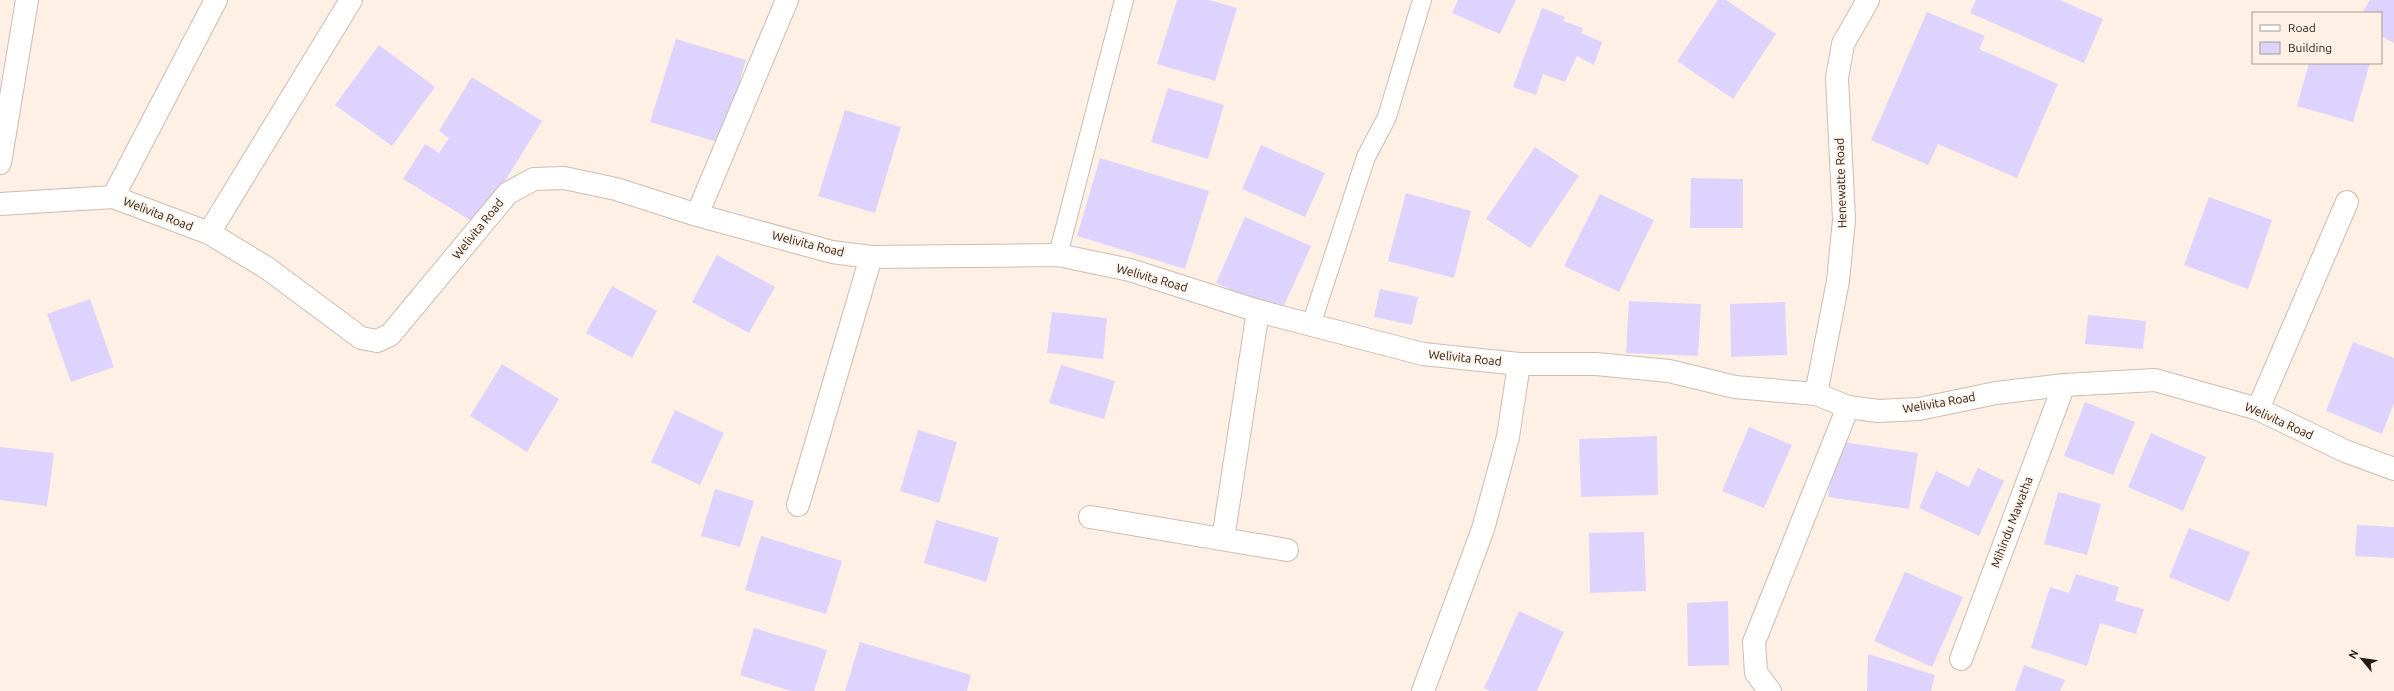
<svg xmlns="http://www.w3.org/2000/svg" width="2394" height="691" font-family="Ubuntu,sans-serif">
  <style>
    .building { fill: #ded3fe }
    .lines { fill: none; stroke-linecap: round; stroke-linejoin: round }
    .service-casing { stroke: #cebcaf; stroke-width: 20 }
    .minor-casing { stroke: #cebcaf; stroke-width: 24 }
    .tertiary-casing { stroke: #cebcaf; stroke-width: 24 }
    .service { stroke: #fff; stroke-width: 18 }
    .minor { stroke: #fff; stroke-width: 22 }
    .tertiary { stroke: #fff; stroke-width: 22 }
    .labels { text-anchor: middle; stroke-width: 3; stroke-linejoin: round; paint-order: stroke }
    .street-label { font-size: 12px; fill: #231d18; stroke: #fef0e4 }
  </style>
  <rect width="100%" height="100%" fill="#fef0e4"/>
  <path class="building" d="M1177,0H1209L1237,8L1215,81L1157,64Z
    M1458,0H1516L1500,34L1452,13Z
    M1718,0H1726L1776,34L1733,99L1677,61Z
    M1976,0H2060L2103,19L2084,63L1970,13Z
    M2370,0H2394V43L2381,36V13H2362Z
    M1542,8L1565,17L1563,21L1583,28L1581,33L1602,42L1594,65L1577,56L1565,82L1543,74L1536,95L1513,87Z
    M1927,12L1985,36L1979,49L2058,84L2017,178L1938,144L1928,165L1871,140Z
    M676,39L746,60L721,143L650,122Z
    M379,45L435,87L392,146L335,105Z
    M2309,63H2370L2353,122L2297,106Z
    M472,77L542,121L478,225L403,179L425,144L439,153L449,138L439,131Z
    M1168,88L1224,105L1208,159L1151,142Z
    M845,110L901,127L875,213L818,196Z
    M1261,145L1325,173L1305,217L1242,189Z
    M1535,147L1579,176L1530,248L1486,219Z
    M1100,158L1209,191L1185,269L1077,236Z
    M1691,178L1743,179V228H1690Z
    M1406,193L1471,211L1454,278L1388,261Z
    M1600,194L1654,220L1619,292L1564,266Z
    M2209,197L2272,220L2248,289L2184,265Z
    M1245,217L1311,246L1281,312L1216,283Z
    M717,255L775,287L749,333L692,302Z
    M612,286L657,311L632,358L586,333Z
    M1380,289L1418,297L1412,325L1374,317Z
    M90,299L114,367L71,382L47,314Z
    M1629,301L1701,304L1698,356L1626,353Z
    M1785,302L1787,355L1731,357L1730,304Z
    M1052,312L1107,318L1103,359L1047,353Z
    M2088,315L2146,321L2143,349L2085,344Z
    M2353,342L2394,358V403L2382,434L2326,411Z
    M502,364L559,399L527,452L470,416Z
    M1061,365L1115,381L1104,419L1049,403Z
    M2085,402L2135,422L2113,475L2064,456Z
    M675,410L724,433L700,485L651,462Z
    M1749,427L1792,445L1764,508L1722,491Z
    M918,430L957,442L939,503L900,491Z
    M2151,433L2206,457L2183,511L2128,487Z
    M1657,436L1658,495L1581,497L1579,439Z
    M1836,441L1918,453L1909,509L1828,497Z
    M0,447L54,453L47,506L0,500Z
    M1978,468L2004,481L1979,536L1919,508L1936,471L1969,487Z
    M715,489L754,501L740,547L701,536Z
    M2058,492L2101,504L2087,555L2044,544Z
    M936,520L999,538L986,582L924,563Z
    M2357,525L2394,527V558L2355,556Z
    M2189,528L2250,552L2229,602L2169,577Z
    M1644,532L1646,591L1590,593L1589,533Z
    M761,536L842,561L826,614L745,590Z
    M1905,572L1963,597L1932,667L1874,641Z
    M2076,574L2119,587L2115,601L2144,609L2136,634L2100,623L2087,666L2031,648L2050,587L2069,593Z
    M1728,601L1729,665L1688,666L1687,603Z
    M1519,611L1564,632L1537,691H1490L1484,688Z
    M754,628L827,650L814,691H791L740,675Z
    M860,642L971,675L967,691H845Z
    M1868,654L1935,675L1931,691H1867Z
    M2024,665L2065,680L2060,691H2015Z"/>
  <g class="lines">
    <defs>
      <path id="service" d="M1058,255L1124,0
        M1311,325L1366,157L1387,117L1422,0"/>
      <path id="minor" d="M0,163L27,0
        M113,197L216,0
        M697,215L787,0
        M209,233L351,0
        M1816,394L1838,281L1844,220L1837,78L1843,44L1868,0
        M2258,409L2347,202
        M798,505L871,257
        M1090,517L1287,550
        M1223,539L1258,311
        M1961,659L2064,385
        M1423,691L1483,529L1508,437L1519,364
        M1770,691L1756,673L1754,642L1848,407"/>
      <path id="tertiary" d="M0,204L113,197L209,233L267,268L361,338L377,341L390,335L508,193L534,179L564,178L616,189L697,215L832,252L871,257L1058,255L1130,270L1258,311L1423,354L1519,364H1596L1669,371L1735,387L1816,394L1848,407L1878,411L1919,409L1996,393L2064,385L2155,380L2258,409L2345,451L2394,469"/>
    </defs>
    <use href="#service" class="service-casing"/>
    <use href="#minor" class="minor-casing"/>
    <use href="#tertiary" class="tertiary-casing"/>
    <use href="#service" class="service"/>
    <use href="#minor" class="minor"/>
    <use href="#tertiary" class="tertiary"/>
  </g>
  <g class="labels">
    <g class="street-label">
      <text transform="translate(1841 183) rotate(-92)" y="4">Henewatte Road</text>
      <text transform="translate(158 214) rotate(21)" y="4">Welivita Road</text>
      <text transform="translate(478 229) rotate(-51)" y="4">Welivita Road</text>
      <text transform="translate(808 244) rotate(14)" y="4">Welivita Road</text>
      <text transform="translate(1152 278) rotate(16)" y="4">Welivita Road</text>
      <text transform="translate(1465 358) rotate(6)" y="4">Welivita Road</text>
      <text transform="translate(1939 403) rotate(-10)" y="4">Welivita Road</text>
      <text transform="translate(2279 421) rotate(24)" y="4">Welivita Road</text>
      <text transform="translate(2012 522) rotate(-69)" y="4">Mihindu Mawatha</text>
    </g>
  </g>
  <rect x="2252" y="12" width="130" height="52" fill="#fef0e4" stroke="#a69c92"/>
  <rect x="2260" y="25" width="20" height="6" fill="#ffffff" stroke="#a69c92"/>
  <text x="2288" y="32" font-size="12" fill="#231d18">Road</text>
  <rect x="2260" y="42" width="20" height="12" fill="#ded3fe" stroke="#a69c92"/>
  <text x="2288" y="52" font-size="12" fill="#231d18">Building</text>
  <g transform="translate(2362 659) rotate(299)" stroke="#fef0e4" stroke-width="3" paint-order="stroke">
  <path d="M0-3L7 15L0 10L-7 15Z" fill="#231d18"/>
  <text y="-6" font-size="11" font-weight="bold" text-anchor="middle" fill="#231d18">N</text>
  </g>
</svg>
